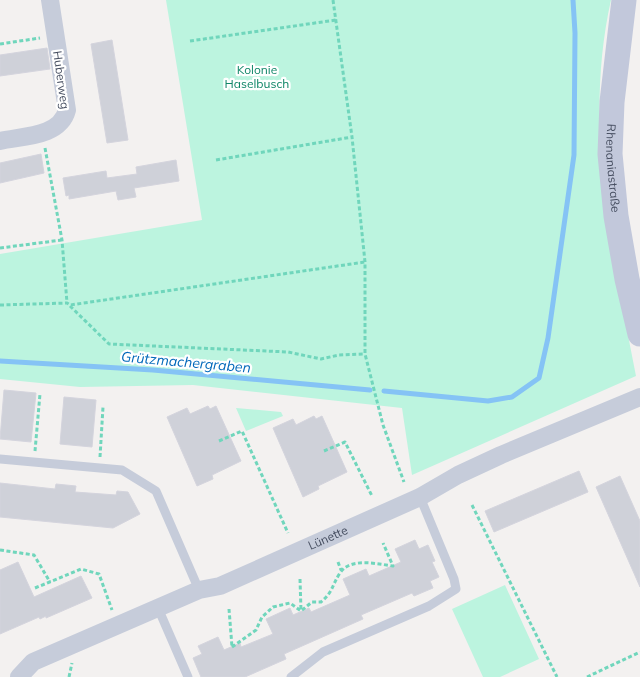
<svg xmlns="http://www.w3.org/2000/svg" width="640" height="677" font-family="Mulish,sans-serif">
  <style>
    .green { fill: #bcf4df }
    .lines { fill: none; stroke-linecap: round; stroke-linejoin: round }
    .stream { stroke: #85c3f5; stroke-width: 5 }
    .building { fill: #cfd1d9; stroke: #d4d4dd }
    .path { stroke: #70d6bc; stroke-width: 3; stroke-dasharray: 4 2.5; stroke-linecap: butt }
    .lane { stroke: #c6ccda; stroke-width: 9 }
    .street { stroke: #c6ccda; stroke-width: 18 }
    .secondary { stroke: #c2c8db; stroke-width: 25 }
    .labels { text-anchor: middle; stroke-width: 4.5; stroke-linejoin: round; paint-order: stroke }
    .park-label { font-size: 12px; fill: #0e8566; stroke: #fff }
    .street-label { font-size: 12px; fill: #464e60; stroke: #fff }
    .water-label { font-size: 14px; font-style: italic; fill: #0067ba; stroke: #fff }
  </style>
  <rect width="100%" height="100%" fill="#f3f1f0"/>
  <path class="green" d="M166,0H611C583,124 612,253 636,376L412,475L402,408L193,385L80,387L0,379V254L202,220Z
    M236,408L281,412L283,416L246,431Z
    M505,585L539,659L500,677H483L452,609Z"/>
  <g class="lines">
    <path class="stream" d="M0,361L153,370L370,390
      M384,391L488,401L512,397L539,378L548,338L574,155L575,33L573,0"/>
  </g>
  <path class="building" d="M112,40L128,140L107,143L91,44Z
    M47,48L50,69L0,76V55Z
    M41,154L44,173L0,183V163Z
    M176,160L179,181L134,188L136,197L118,200L116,191L69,199V195L66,196L63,178L106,171L107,178L137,174L136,167Z
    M4,390L36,393L31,442L0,439Z
    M64,397L96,400L92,447L60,444Z
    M208,406L210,409L216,406L241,461L212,475L213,479L197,486L167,417L187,408L190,414Z
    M314,416L316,419L322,416L347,472L318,486L319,489L303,497L273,428L293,419L296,425Z
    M579,471L588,492L494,532L485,511Z
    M620,476L640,521V587L596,487Z
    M0,483L55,489L56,484L76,486L75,492L116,495L117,491L128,492L140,514L113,528L0,517Z
    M415,540L419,549L428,545L435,561L432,562L439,577L430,581L433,588L414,596L412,593L361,615L363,619L284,654L286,659L245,677H201L193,658L202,654L198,646L218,637L224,650L240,643L241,647L273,634L266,619L290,608L293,615L309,608L311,612L350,595L343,579L366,569L369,576L401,562L395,549Z
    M18,562L34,597L81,576L92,598L46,618V616L40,619L39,617L0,634V570Z"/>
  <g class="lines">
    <path class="path" d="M333,0L352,137L365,262V354L383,425L404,482
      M190,41L336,20
      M0,44L40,38
      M45,148L62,240L67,303
      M216,160L352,137
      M0,248L62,240
      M0,305L67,303L70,305L365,262
      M70,306L109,344L288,352L321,359L339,355L365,354
      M219,441L242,431L288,533
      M35,451L40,394
      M324,451L345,442L372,496
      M100,457L103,407
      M472,505L557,677
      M0,550L34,555L50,582
      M338,562L341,570
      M300,579L301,611
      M35,588L81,569L99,574L112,610
      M229,609L232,647
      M232,647L256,630L262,617L273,607L290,603L301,611L312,602H321C333,592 332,585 340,573C350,557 378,564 393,566L383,543
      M69,677L72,663
      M587,677L640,652"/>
    <path class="lane" d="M0,459L122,470L156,491L199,590
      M158,608L188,677
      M291,677L323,652L429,606L456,589L454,579L420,497"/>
    <g class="street">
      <path d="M0,141C23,136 60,137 67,110L50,0"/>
      <path id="s1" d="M19,677L33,662L199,590L220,586L420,497L458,475L501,455L640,397"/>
    </g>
    <path class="secondary" id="s2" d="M624,0L612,102L610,154L616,216L627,279L640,334"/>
  </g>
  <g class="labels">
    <g class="park-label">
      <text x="257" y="74">Kolonie<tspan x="257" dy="14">Haselbusch</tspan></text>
    </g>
    <g class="street-label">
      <text transform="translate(61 80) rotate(82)" y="4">Huberweg</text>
      <text dy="4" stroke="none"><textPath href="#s2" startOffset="169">Rhenaniastraße</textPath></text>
      <text dy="4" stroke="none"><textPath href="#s1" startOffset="341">Lünette</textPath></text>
    </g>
    <g class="water-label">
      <text transform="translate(186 362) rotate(5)" y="5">Grützmachergraben</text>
    </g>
  </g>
</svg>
